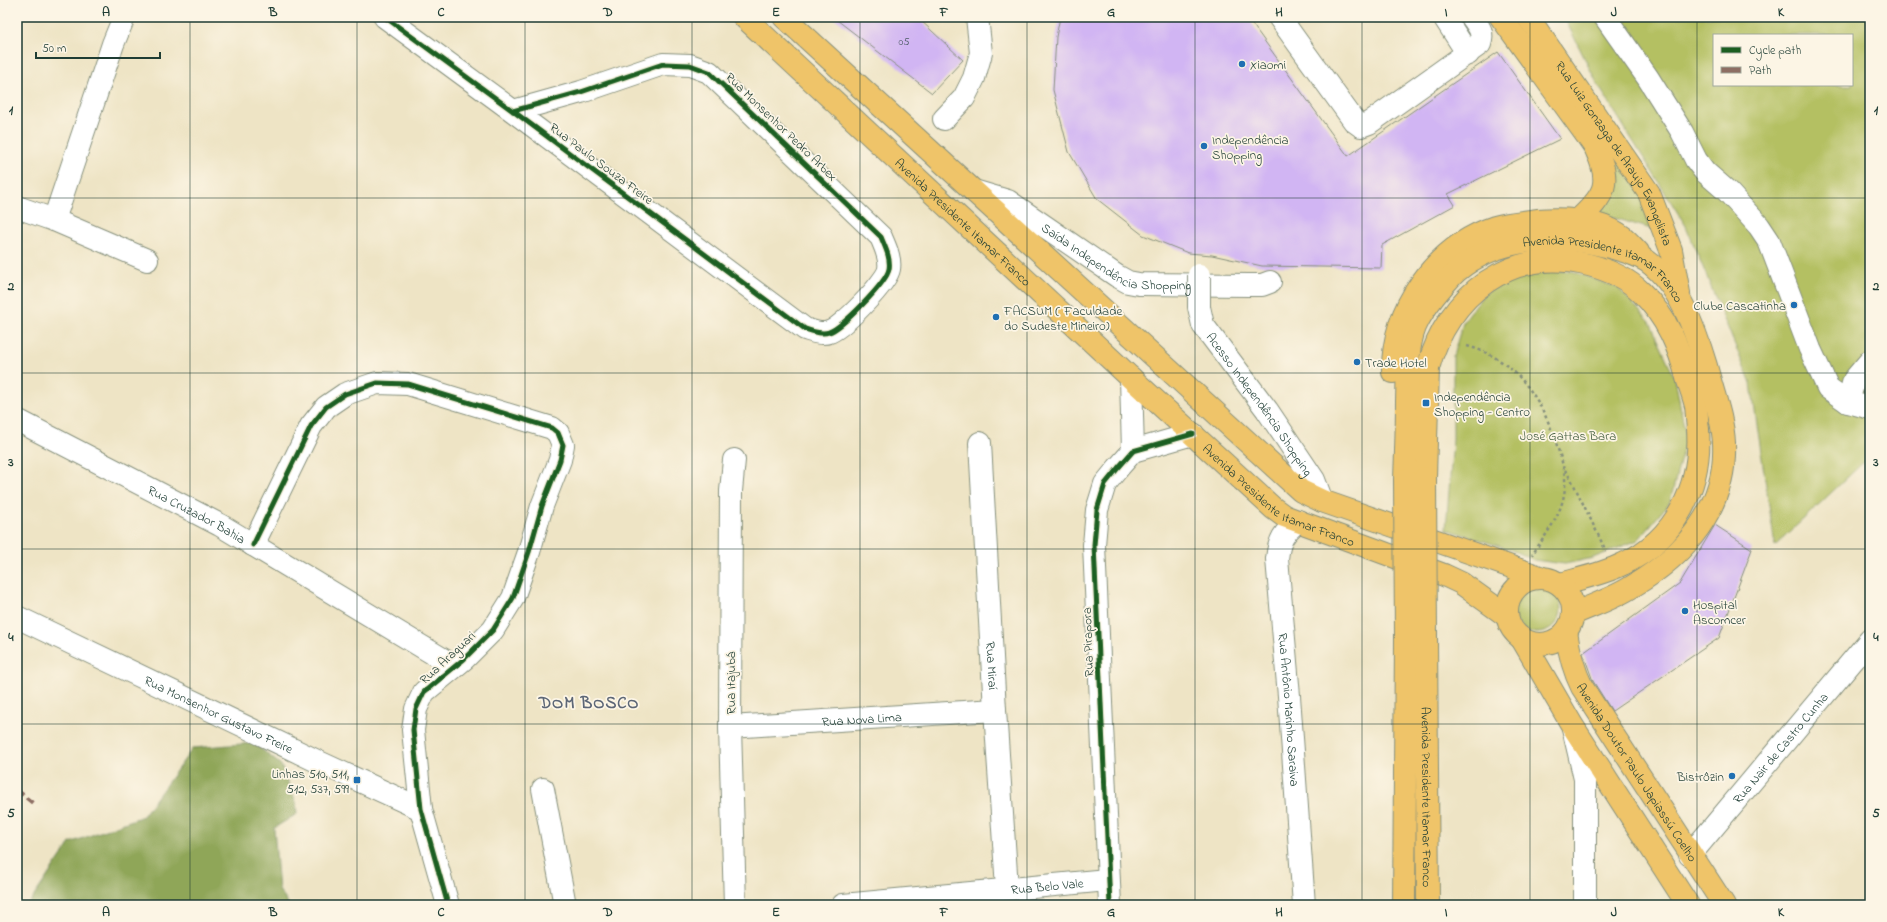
<svg xmlns="http://www.w3.org/2000/svg" width="1887" height="922" font-family="'Indie Flower',sans-serif">
  <style>
    .green { fill: #b4c062; stroke: #6a7e4b; fill-rule: evenodd }
    .forest { fill: #8fa658; stroke: #577246 }
    .building { fill: #d1b5f3 }
    .lines { fill: none; stroke-linecap: round; stroke-linejoin: round }
    .minor-casing { stroke: #86907c; stroke-width: 24 }
    .major-casing { stroke: #86907c; stroke-width: 24 }
    .path { stroke: #86907c; stroke-width: 2.5; stroke-dasharray: 3 3; stroke-linecap: butt }
    .minor { stroke: #fff; stroke-width: 22 }
    .major { stroke: #efc469; stroke-width: 22 }
    .minor-bridge-casing { stroke: #86907c; stroke-width: 24; stroke-linecap: butt }
    .major-bridge-casing { stroke: #86907c; stroke-width: 24; stroke-linecap: butt }
    .minor-bridge { stroke: #fff; stroke-width: 22 }
    .major-bridge { stroke: #efc469; stroke-width: 22 }
    .quiet { stroke: #8d6e63; stroke-width: 4; stroke-dasharray: 8 4; stroke-linecap: butt }
    .cycleway-casing { stroke: #fcf5e5; stroke-width: 8 }
    .cycleway { stroke: #1b5e20; stroke-width: 5 }
    .grid { fill: none; stroke: #1f3d34; stroke-width: 1; stroke-opacity: 0.55 }
    .poi-dot { fill: #1f6fb2; stroke: #fcf5e5; stroke-width: 1.5 }
    .labels { text-anchor: middle; stroke-width: 3.5; stroke-linejoin: round; paint-order: stroke }
    .number-label { font-size: 11px; fill: #4c5b64 }
    .poi-label { font-size: 13px; fill: #1f3d34; stroke: #fcf5e5; text-anchor: start }
    .street-label { font-size: 13px; fill: #1f3d34; stroke: #fcf5e5 }
    .park-label { font-size: 13px; fill: #445e40; stroke: #fcf5e5 }
    .district-label { font-size: 17px; font-weight: bold; letter-spacing: 1px; fill: #5d6777; stroke: #fcf5e5 }
    .neatline { fill: none; stroke: #1f3d34; stroke-width: 1.5 }
    .grid-label { font-size: 13px; text-anchor: middle; font-weight: bold; fill: #1f3d34 }
  </style>
  <rect width="100%" height="100%" fill="#fcf5e5"/>
  <filter id="ink" filterUnits="userSpaceOnUse"><feTurbulence type="fractalNoise" baseFrequency=".025" numOctaves="2"/><feDisplacementMap in="SourceGraphic" scale="8" xChannelSelector="R" yChannelSelector="G"/><feConvolveMatrix kernelMatrix="1 2 1 2 8 2 1 2 1" color-interpolation-filters="sRGB"/></filter>
  <filter id="wash" filterUnits="userSpaceOnUse"><feTurbulence type="fractalNoise" baseFrequency=".012" numOctaves="4" result="noise"/><feDisplacementMap in="SourceGraphic" scale="16" xChannelSelector="R" yChannelSelector="G"/><feGaussianBlur stdDeviation="0.9" result="paint"/><feColorMatrix in="noise" values="0 0 0 0 0 0 0 0 0 0 0 0 0 0 0 0 0 1.4 0 .05"/><feComposite in="paint" operator="in"/></filter>
  <g filter="url(#wash)">
    <rect width="100%" height="100%" fill="#eee4c5"/>
    <path class="green" d="M1509,17H1518L1644,194L1655,230L1597,213L1609,189Z
      M1564,17H1870V456L1775,546L1751,384L1686,226L1598,85ZM1714,35H1852V85H1714Z
      M1572,271L1618,288L1650,322L1675,378L1686,437L1670,502L1638,540L1593,558L1565,564L1534,560L1509,549L1446,529L1453,440V356L1463,322L1484,294L1509,280L1530,273Z
      M1513 609a24 24 0 1 1 48 0a24 24 0 1 1-48 0Z"/>
    <path class="forest" d="M254,743L281,765L296,802L297,814L274,828L279,890L289,905H28L70,843L143,816L193,748Z"/>
    <g id="blocks">
      <path class="building" d="M833,17H917L963,60L932,93Z
        M1060,17H1247L1348,156L1498,52L1560,139L1448,194L1455,205L1382,245L1381,268L1262,266L1212,255L1188,253L1143,235L1097,199L1069,152L1053,90L1056,37Z
        M1715,525L1752,549L1719,638L1612,711L1593,681L1583,653L1680,583Z"/>
    </g>
  </g>
  <g filter="url(#ink)">
    <use href="#blocks" fill-opacity="0" stroke="#86907c" stroke-width="1"/>
    <g class="lines">
      <defs>
        <g id="minor">
          <path d="M385,17L513,111L805,329C812,331 821,335 829,332C841,329 887,282 889,269C891,258 885,247 881,237L709,72L690,65L663,64L581,92L513,111"/>
          <path d="M1279,17L1354,121L1361,126L1369,123L1480,44C1484,32 1479,27 1472,17"/>
          <path d="M1444,17L1468,54"/>
          <path d="M1605,17L1648,78L1682,132L1696,160L1705,172L1728,192L1759,226L1769,241L1810,349L1828,388L1848,402L1870,408"/>
          <path d="M944,119L964,98L974,78L981,53L977,17"/>
          <path id="s1" d="M974,191L1008,201L1117,276L1128,282L1139,284L1249,285H1262L1270,282"/>
          <path d="M17,207L54,220L147,260"/>
          <path d="M54,220L113,44L124,17"/>
          <path id="s2" d="M1199,307L1203,325L1267,410L1314,480L1322,501"/>
          <path d="M1131,378L1133,451"/>
          <path d="M1848,402L1854,380L1870,361"/>
          <path id="s3" d="M17,420L220,525L454,666"/>
          <path id="s4" d="M980,443L995,710L1007,888"/>
          <path d="M734,460L731,491L730,727L735,905"/>
          <path id="s5" d="M1298,521C1284,533 1279,539 1277,559L1289,696L1304,905"/>
          <path d="M253,545L311,426L326,407L345,394L377,383L408,384L552,428L558,433L563,445L560,460L542,506L529,552L513,598L493,630L464,659L424,692L416,709L413,730L421,809L448,905"/>
          <path id="s6" d="M17,617L321,763L421,809"/>
          <path id="s7" d="M730,727L995,710"/>
          <path d="M1573,728L1585,779V905"/>
          <path d="M543,789L565,905"/>
          <path id="s8" d="M1690,855L1870,640"/>
          <path id="s9" d="M843,905L1107,880"/>
          <path d="M1110,905L1094,545L1097,510L1105,484L1118,468L1133,451L1193,434"/>
        </g>
        <g id="major">
          <path id="s10" d="M744,17L1131,378L1273,508L1284,516L1444,575L1461,583L1507,616"/>
          <path d="M784,17L1301,491L1322,501L1540,577"/>
          <path d="M1501,17L1595,147C1612,183 1606,195 1577,221"/>
          <path id="s11" d="M1528,17L1649,193L1671,250L1679,293"/>
          <path d="M1393,372C1392,309 1435,247 1495,227C1508,223 1524,222 1537,220C1564,218 1600,219 1623,237C1628,241 1633,247 1638,252"/>
          <path d="M1425,478L1428,368C1448,295 1511,245 1589,265C1608,270 1627,278 1641,292C1667,317 1679,347 1688,381C1691,389 1694,398 1696,406C1697,413 1697,422 1698,429C1702,486 1676,539 1623,564C1603,574 1582,578 1560,584"/>
          <path id="s12" d="M1405,480C1406,453 1407,427 1407,401C1408,377 1406,350 1415,327C1420,315 1428,304 1436,294C1443,286 1449,278 1457,271C1496,237 1558,234 1606,246C1620,250 1635,253 1647,261C1679,284 1695,329 1706,366C1712,390 1723,418 1724,443C1727,507 1685,555 1633,586C1615,598 1593,605 1573,614"/>
          <circle cx="1540" cy="611" r="33"/>
          <path id="s13" d="M1566,632C1569,652 1573,669 1582,687L1724,905"/>
          <path id="s14" d="M1426,636L1428,905"/>
          <path d="M1522,639L1572,725L1688,905"/>
          <path d="M1404,905L1406,638"/>
        </g>
      </defs>
      <use href="#minor" class="minor-casing"/>
      <use href="#major" class="major-casing"/>
      <path class="path" d="M1467,346C1517,359 1544,402 1558,449C1562,461 1566,474 1565,487C1563,514 1546,534 1532,555
        M1565,470L1572,481L1606,551"/>
      <use href="#minor" class="minor"/>
      <use href="#major" class="major"/>
      <defs>
        <path id="minor-bridge" d="M1199,275V307"/>
        <path id="major-bridge" d="M1425,478L1426,636
          M1405,480L1406,638"/>
      </defs>
      <use href="#minor-bridge" class="minor-bridge-casing"/>
      <use href="#major-bridge" class="major-bridge-casing"/>
      <use href="#minor-bridge" class="minor-bridge"/>
      <use href="#major-bridge" class="major-bridge"/>
      <path class="quiet" d="M17,790L35,805"/>
      <defs>
        <path id="cycleway" d="M385,17L513,111L805,329C812,331 821,335 829,332C841,329 887,282 889,269C891,258 885,247 881,237L709,72L690,65L663,64L581,92L513,111
          M253,545L311,426L326,407L345,394L377,383L408,384L552,428L558,433L563,445L560,460L542,506L529,552L513,598L493,630L464,659L424,692L416,709L413,730L421,809L448,905
          M1110,905L1094,545L1097,510L1105,484L1118,468L1133,451L1193,434"/>
      </defs>
      <use href="#cycleway" class="cycleway-casing"/>
      <use href="#cycleway" class="cycleway"/>
    </g>
  </g>
  <path class="grid" d="M190,17V905M357,17V905M525,17V905M692,17V905M860,17V905M1027,17V905M1195,17V905M1362,17V905M1530,17V905M1697,17V905M17,198H1870M17,373H1870M17,549H1870M17,724H1870"/>
  <g class="poi-dot">
    <circle cx="1242" cy="64" r="4"/>
    <circle cx="1204" cy="146" r="4"/>
    <circle cx="1794" cy="305" r="4"/>
    <circle cx="996" cy="317" r="4"/>
    <circle cx="1357" cy="362" r="4"/>
    <rect x="1422" y="399" width="8" height="8" rx="2"/>
    <circle cx="1685" cy="611" r="4"/>
    <circle cx="1732" cy="776" r="4"/>
    <rect x="353" y="776" width="8" height="8" rx="2"/>
  </g>
  <g class="labels">
    <g class="number-label">
      <text x="904" y="45">05</text>
    </g>
    <g class="poi-label">
      <text x="1250" y="69">Xiaomi</text>
      <text x="1212" y="144">Independência<tspan x="1212" dy="15">Shopping</tspan></text>
      <text x="1786" y="310" text-anchor="end">Clube Cascatinha</text>
      <text x="1004" y="315">FACSUM ( Faculdade<tspan x="1004" dy="15">do Sudeste Mineiro)</tspan></text>
      <text x="1365" y="367">Trade Hotel</text>
      <text x="1434" y="401">Independência<tspan x="1434" dy="15">Shopping - Centro</tspan></text>
      <text x="1693" y="609">Hospital<tspan x="1693" dy="15">Ascomcer</tspan></text>
      <text x="349" y="778" text-anchor="end">Linhas 510, 511,<tspan x="349" dy="15">512, 537, 599</tspan></text>
      <text x="1724" y="781" text-anchor="end">Bistrôzin</text>
    </g>
    <g class="street-label">
      <text transform="translate(782 126) rotate(44)" y="5">Rua Monsenhor Pedro Arbex</text>
      <text dy="5" stroke="none"><textPath href="#s11" startOffset="162">Rua Luiz Gonzaga de Araujo Evangelista</textPath></text>
      <text transform="translate(602 163) rotate(37)" y="5">Rua Paulo Souza Freire</text>
      <text dy="5" stroke="none"><textPath href="#s10" startOffset="300">Avenida Presidente Itamar Franco</textPath></text>
      <text dy="5" stroke="none"><textPath href="#s1" startOffset="161">Saída Independência Shopping</textPath></text>
      <text dy="5" stroke="none"><textPath href="#s12" startOffset="387">Avenida Presidente Itamar Franco</textPath></text>
      <text dy="5" stroke="none"><textPath href="#s2" startOffset="116">Acesso Independência Shopping</textPath></text>
      <text dy="5" stroke="none"><textPath href="#s10" startOffset="720">Avenida Presidente Itamar Franco</textPath></text>
      <text dy="5" stroke="none"><textPath href="#s3" startOffset="203">Rua Cruzador Bahia</textPath></text>
      <text transform="translate(1087 642) rotate(-92)" y="5">Rua Pirapora</text>
      <text transform="translate(447 657) rotate(-43)" y="5">Rua Araguari</text>
      <text dy="5" stroke="none"><textPath href="#s4" startOffset="223">Rua Miraí</textPath></text>
      <text transform="translate(730 683) rotate(-90)" y="5">Rua Itajubá</text>
      <text dy="5" stroke="none"><textPath href="#s5" startOffset="196">Rua Antônio Marinho Saraiva</textPath></text>
      <text dy="5" stroke="none"><textPath href="#s6" startOffset="224">Rua Monsenhor Gustavo Freire</textPath></text>
      <text dy="5" stroke="none"><textPath href="#s7" startOffset="132">Rua Nova Lima</textPath></text>
      <text dy="5" stroke="none"><textPath href="#s8" startOffset="140">Rua Nair de Castro Cunha</textPath></text>
      <text dy="5" stroke="none"><textPath href="#s13" startOffset="159">Avenida Doutor Paulo Japiassú Coelho</textPath></text>
      <text dy="5" stroke="none"><textPath href="#s14" startOffset="161">Avenida Presidente Itamar Franco</textPath></text>
      <text dy="5" stroke="none"><textPath href="#s9" startOffset="205">Rua Belo Vale</textPath></text>
    </g>
    <g class="park-label">
      <text x="1568" y="440">José Gattas Bara</text>
    </g>
    <g class="district-label">
      <text x="589" y="708">DOM BOSCO</text>
    </g>
  </g>
  <rect width="1887" height="922" fill="none" stroke="#fcf5e5" stroke-width="44"/>
  <rect x="1713" y="34" width="140" height="52" fill="#fcf5e5" stroke="#a4ab9e"/>
  <rect x="1721" y="47" width="20" height="6" fill="#1b5e20" stroke="#a4ab9e"/>
  <text x="1749" y="54" font-size="12" fill="#1f3d34">Cycle path</text>
  <rect x="1721" y="67" width="20" height="6" fill="#8d6e63" stroke="#a4ab9e"/>
  <text x="1749" y="74" font-size="12" fill="#1f3d34">Path</text>
  <path d="M36 52v6h124v-6" fill="none" stroke="#1f3d34" stroke-width="2"/>
  <text x="42" y="52" font-size="12" fill="#1f3d34" stroke="#fcf5e5" stroke-width="3" paint-order="stroke">50 m</text>
  <rect x="22" y="22" width="1843" height="878" class="neatline"/>
  <g class="grid-label">
    <text x="106" y="16">A</text>
    <text x="273" y="16">B</text>
    <text x="441" y="16">C</text>
    <text x="608" y="16">D</text>
    <text x="776" y="16">E</text>
    <text x="944" y="16">F</text>
    <text x="1111" y="16">G</text>
    <text x="1279" y="16">H</text>
    <text x="1446" y="16">I</text>
    <text x="1614" y="16">J</text>
    <text x="1781" y="16">K</text>
    <text x="11" y="114">1</text>
    <text x="1876" y="114">1</text>
    <text x="11" y="290">2</text>
    <text x="1876" y="290">2</text>
    <text x="11" y="466">3</text>
    <text x="1876" y="466">3</text>
    <text x="11" y="641">4</text>
    <text x="1876" y="641">4</text>
    <text x="11" y="817">5</text>
    <text x="1876" y="817">5</text>
    <text x="106" y="916">A</text>
    <text x="273" y="916">B</text>
    <text x="441" y="916">C</text>
    <text x="608" y="916">D</text>
    <text x="776" y="916">E</text>
    <text x="944" y="916">F</text>
    <text x="1111" y="916">G</text>
    <text x="1279" y="916">H</text>
    <text x="1446" y="916">I</text>
    <text x="1614" y="916">J</text>
    <text x="1781" y="916">K</text>
  </g>
</svg>
